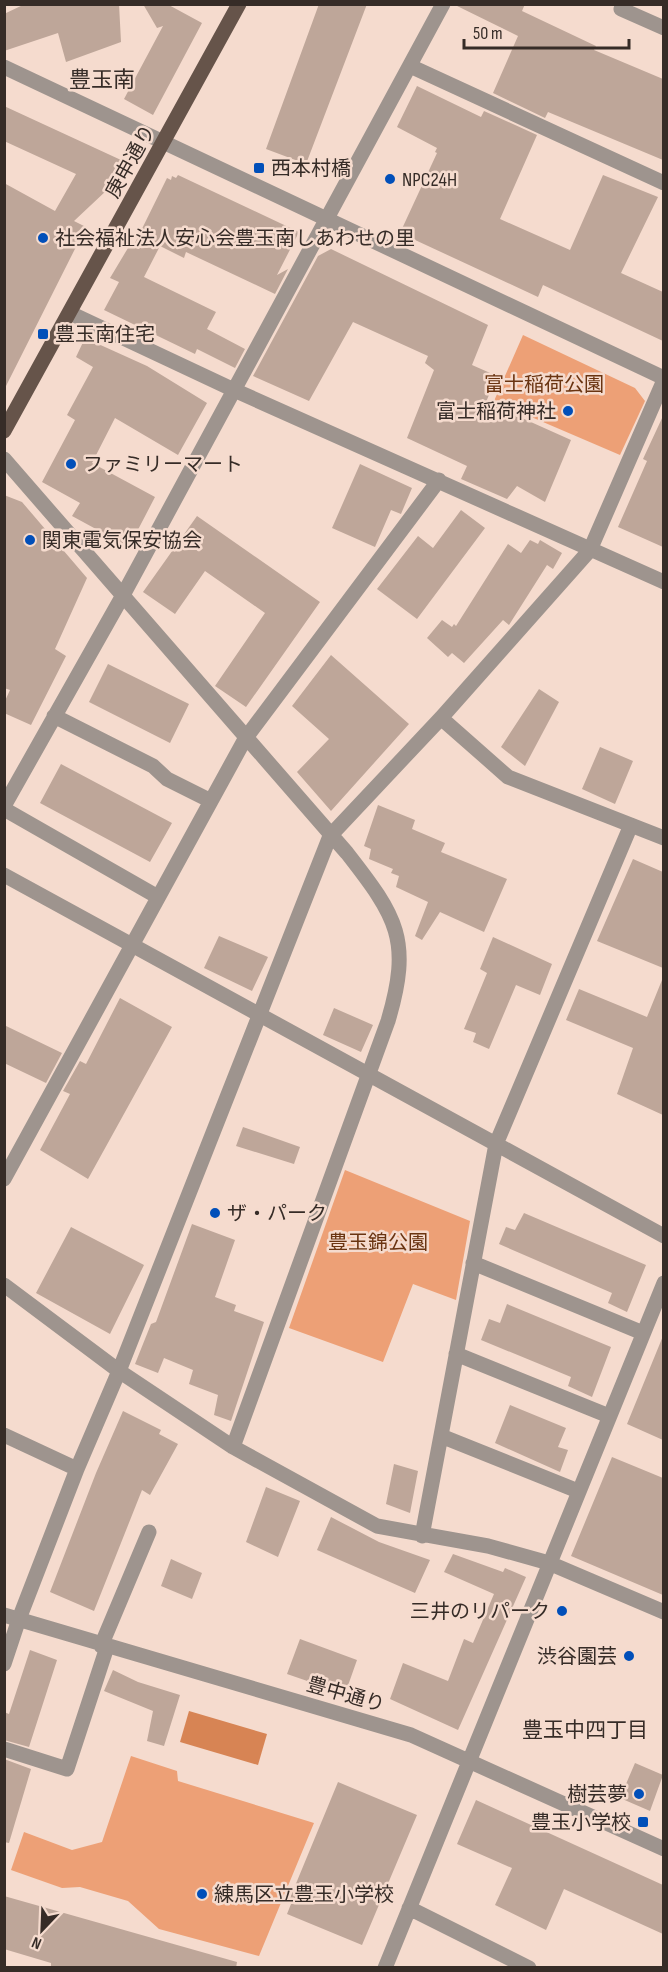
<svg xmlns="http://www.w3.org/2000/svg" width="668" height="1972" font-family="'Sofia Sans Condensed','Noto Sans JP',sans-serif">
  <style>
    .green { fill: #eda076 }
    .water { fill: #d78454 }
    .building { fill: #bea699 }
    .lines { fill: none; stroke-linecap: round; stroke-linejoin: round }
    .minor { stroke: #9e948e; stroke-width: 15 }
    .major { stroke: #66544a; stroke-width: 15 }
    .poi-dot { fill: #014fb9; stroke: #f5dbce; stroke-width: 2 }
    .labels { text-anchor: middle; stroke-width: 5; stroke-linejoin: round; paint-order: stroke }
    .street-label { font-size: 20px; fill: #362c27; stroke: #f5dbce }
    .poi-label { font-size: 20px; fill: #362c27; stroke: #f5dbce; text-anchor: start }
    .park-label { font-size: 20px; fill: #6a3411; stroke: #f5dbce }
    .neighbourhood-label { font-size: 21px; fill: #362c27; stroke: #f5dbce }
    .quarter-label { font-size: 22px; fill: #362c27; stroke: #f5dbce }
  </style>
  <rect width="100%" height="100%" fill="#f5dbce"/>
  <path class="green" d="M523,335L635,388L645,401L620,455L494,401Z
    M345,1170L470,1221L456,1300L413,1284L383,1362L289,1328Z
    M131,1756L177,1771L178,1781L314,1823L259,1956L159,1929L128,1901L80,1887L62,1888L11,1870L24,1832L72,1850L102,1842Z"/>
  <path class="water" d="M189,1711L267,1734L258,1765L180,1742Z"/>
  <path class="building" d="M25,4H119L121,42L66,62L58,33L4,51V14Z
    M143,4H167L202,23L153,115L124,99L163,26L157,28Z
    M319,4H367L306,164L266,149Z
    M453,4H525L522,11L596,46L594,50L663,79V160L548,112L545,118L493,93L518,36Z
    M417,86L481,117L484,111L537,135L500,219L570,250L603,175L658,197L621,273L663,292V341L543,285L538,297L400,233L437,153L435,152L437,148L397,127Z
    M4,106L121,160L107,190L74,221L86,227L4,390V183L55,211L76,174L4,141Z
    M178,175L299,232L277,275L288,269L275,294L186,252L184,258L160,246L144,277L216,312L207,329L245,349L235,368L197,349L195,354L104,310L119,282L110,278L131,243L134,245L167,178L171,180L172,176L176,178Z
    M331,249L488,325L472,365L497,376L486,402L571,440L545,502L517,486L507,499L461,479L467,466L407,438L434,370L425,363L428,356L353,322L309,401L253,376L318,256Z
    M85,338L147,366L207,403L178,455L115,418L92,463L155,497L129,547L72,516L80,503L42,482L75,420L67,415L93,367L76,357Z
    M663,416V547L618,527L647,461L643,459Z
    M360,464L412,488L401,514L391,510L375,547L332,528Z
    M4,495L22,502L87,578L55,649L66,656L31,725L4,713V703L10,690L4,688Z
    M461,510L485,528L417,619L377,589L418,536L433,548Z
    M197,516L320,602L246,707L215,686L265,613L205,571L175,614L143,592Z
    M530,540L538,544L540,540L562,553L553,569L547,565L509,625L503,620L464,663L452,653L448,657L427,638L442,620L452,627L454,624L456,626L508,544L521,553Z
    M331,655L409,724L331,811L297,772L329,739L292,706Z
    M108,664L189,704L170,743L89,702Z
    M539,689L559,702L525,766L501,747Z
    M600,747L633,761L615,804L582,789Z
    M61,764L172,823L150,862L40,803Z
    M378,805L415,820L412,829L445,843L441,852L507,879L484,932L440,912L422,940L415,936L428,902L396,887L399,876L391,873L393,869L369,859L371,849L364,846Z
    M633,859L663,872V968L597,941Z
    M219,936L268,957L252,991L204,968Z
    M493,937L552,964L540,995L516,985L489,1049L473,1042L476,1033L464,1029L487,973L480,969Z
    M662,980H663V1115L617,1094L633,1048L566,1020L579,989L647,1017Z
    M120,998L172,1027L88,1179L40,1150L70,1094L63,1091L80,1061L86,1064Z
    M334,1008L373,1025L361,1052L323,1035Z
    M4,1025L62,1053L46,1083L4,1063Z
    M243,1127L300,1147L294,1164L236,1146Z
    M524,1213L646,1265L627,1312L608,1303L612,1293L499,1244L506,1227L515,1230Z
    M192,1224L235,1240L215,1297L236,1305L234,1311L264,1322L231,1421L214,1415L218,1395L189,1384L193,1370L164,1358L158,1373L135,1364L151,1324L156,1322Z
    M71,1227L144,1265L110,1334L36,1293Z
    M507,1304L611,1347L592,1397L568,1386L571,1377L481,1340L489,1319L500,1323Z
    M663,1336V1440L627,1424Z
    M510,1405L566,1428L558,1447L568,1450L560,1472L495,1443Z
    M123,1411L161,1430L159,1434L178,1444L150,1495L142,1490L94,1611L50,1592L96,1473Z
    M612,1457L663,1478V1595L571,1556Z
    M394,1464L418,1471L410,1513L386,1504Z
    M266,1487L300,1501L278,1557L246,1542Z
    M331,1517L379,1542L430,1560L415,1593L317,1550Z
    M453,1554L503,1572L505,1568L526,1577L458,1730L390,1699L403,1663L448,1681L464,1639L473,1643L494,1594L444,1572Z
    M171,1559L202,1573L192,1599L161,1586Z
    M300,1639L357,1660L345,1694L287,1674Z
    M30,1650L57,1660L29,1747L4,1740V1712L9,1714Z
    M113,1670L138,1682L180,1695L164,1746L147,1741L153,1711L104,1691Z
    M4,1759L31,1769L9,1843L4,1842Z
    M635,1763L663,1775L650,1811L620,1798Z
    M338,1782L417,1815L362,1945L287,1914L293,1899L290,1898Z
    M476,1800L663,1885V1934L564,1889L546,1930L495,1905L512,1868L457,1844Z
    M4,1896L237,1962L236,1968H51V1963L4,1949Z"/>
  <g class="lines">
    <path class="minor" d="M621,9L664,28
      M410,66L664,183
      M4,67L664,378
      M70,313L234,390L664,582
      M4,459L347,853C397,917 412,940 388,1021L233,1447
      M54,716L153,766L167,779L211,801
      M441,718L508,777L664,838
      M4,806L122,597L443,4
      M4,809L158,897
      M4,875L664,1236
      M4,1179L245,739L439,480
      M473,1263L643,1333
      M4,1285L119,1371L233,1447L377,1526L488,1546L549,1563L664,1612
      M456,1354L609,1416
      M4,1435L77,1469
      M441,1436L578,1491
      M422,1536L496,1144L631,825
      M4,1615L411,1735L664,1849
      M101,1646L149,1532
      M4,1664L19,1619L77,1469L119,1371L330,836L441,718L590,550L664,380
      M4,1749L67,1769L107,1647
      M409,1908L529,1968
      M385,1968L664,1283"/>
    <path class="major" d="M4,431L239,4"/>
  </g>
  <g class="poi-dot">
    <rect x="253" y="162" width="12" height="12" rx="3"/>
    <circle cx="390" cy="179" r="6"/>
    <circle cx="43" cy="238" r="6"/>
    <rect x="37" y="328" width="12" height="12" rx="3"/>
    <circle cx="568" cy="411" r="6"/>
    <circle cx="71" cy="464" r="6"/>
    <circle cx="30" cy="540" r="6"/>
    <circle cx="215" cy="1213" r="6"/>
    <circle cx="562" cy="1611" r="6"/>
    <circle cx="629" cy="1656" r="6"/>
    <circle cx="639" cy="1794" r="6"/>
    <rect x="637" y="1816" width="12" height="12" rx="3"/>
    <circle cx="202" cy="1894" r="6"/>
  </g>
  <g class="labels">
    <g class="street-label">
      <text transform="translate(130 161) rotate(-61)" y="7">庚申通り</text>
      <text transform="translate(346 1694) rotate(16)" y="7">豊中通り</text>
    </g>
    <g class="poi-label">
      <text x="271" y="175">西本村橋</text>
      <text x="402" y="186">NPC24H</text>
      <text x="55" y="245">社会福祉法人安心会豊玉南しあわせの里</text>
      <text x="55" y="341">豊玉南住宅</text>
      <text x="556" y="418" text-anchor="end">富士稲荷神社</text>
      <text x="83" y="471">ファミリーマート</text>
      <text x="42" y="547">関東電気保安協会</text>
      <text x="227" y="1220">ザ・パーク</text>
      <text x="550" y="1618" text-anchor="end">三井のリパーク</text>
      <text x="617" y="1663" text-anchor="end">渋谷園芸</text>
      <text x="627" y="1801" text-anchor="end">樹芸夢</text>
      <text x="631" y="1829" text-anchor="end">豊玉小学校</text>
      <text x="214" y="1901">練馬区立豊玉小学校</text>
    </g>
    <g class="park-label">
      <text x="544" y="391">富士稲荷公園</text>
      <text x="378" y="1249">豊玉錦公園</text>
    </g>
    <g class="neighbourhood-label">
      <text x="585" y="1737">豊玉中四丁目</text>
    </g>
    <g class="quarter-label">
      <text x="102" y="87">豊玉南</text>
    </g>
  </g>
  <rect width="668" height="1972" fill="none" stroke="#362c27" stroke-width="12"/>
  <g transform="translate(42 1930) rotate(203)" stroke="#f5dbce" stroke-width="4.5" paint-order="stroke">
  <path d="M0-4.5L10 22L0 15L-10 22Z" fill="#362c27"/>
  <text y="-9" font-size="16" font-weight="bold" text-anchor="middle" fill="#362c27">N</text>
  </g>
  <path d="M464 39v9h165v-9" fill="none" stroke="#362c27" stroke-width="3"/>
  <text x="473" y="39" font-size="18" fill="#362c27" stroke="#f5dbce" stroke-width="4.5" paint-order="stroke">50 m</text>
</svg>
